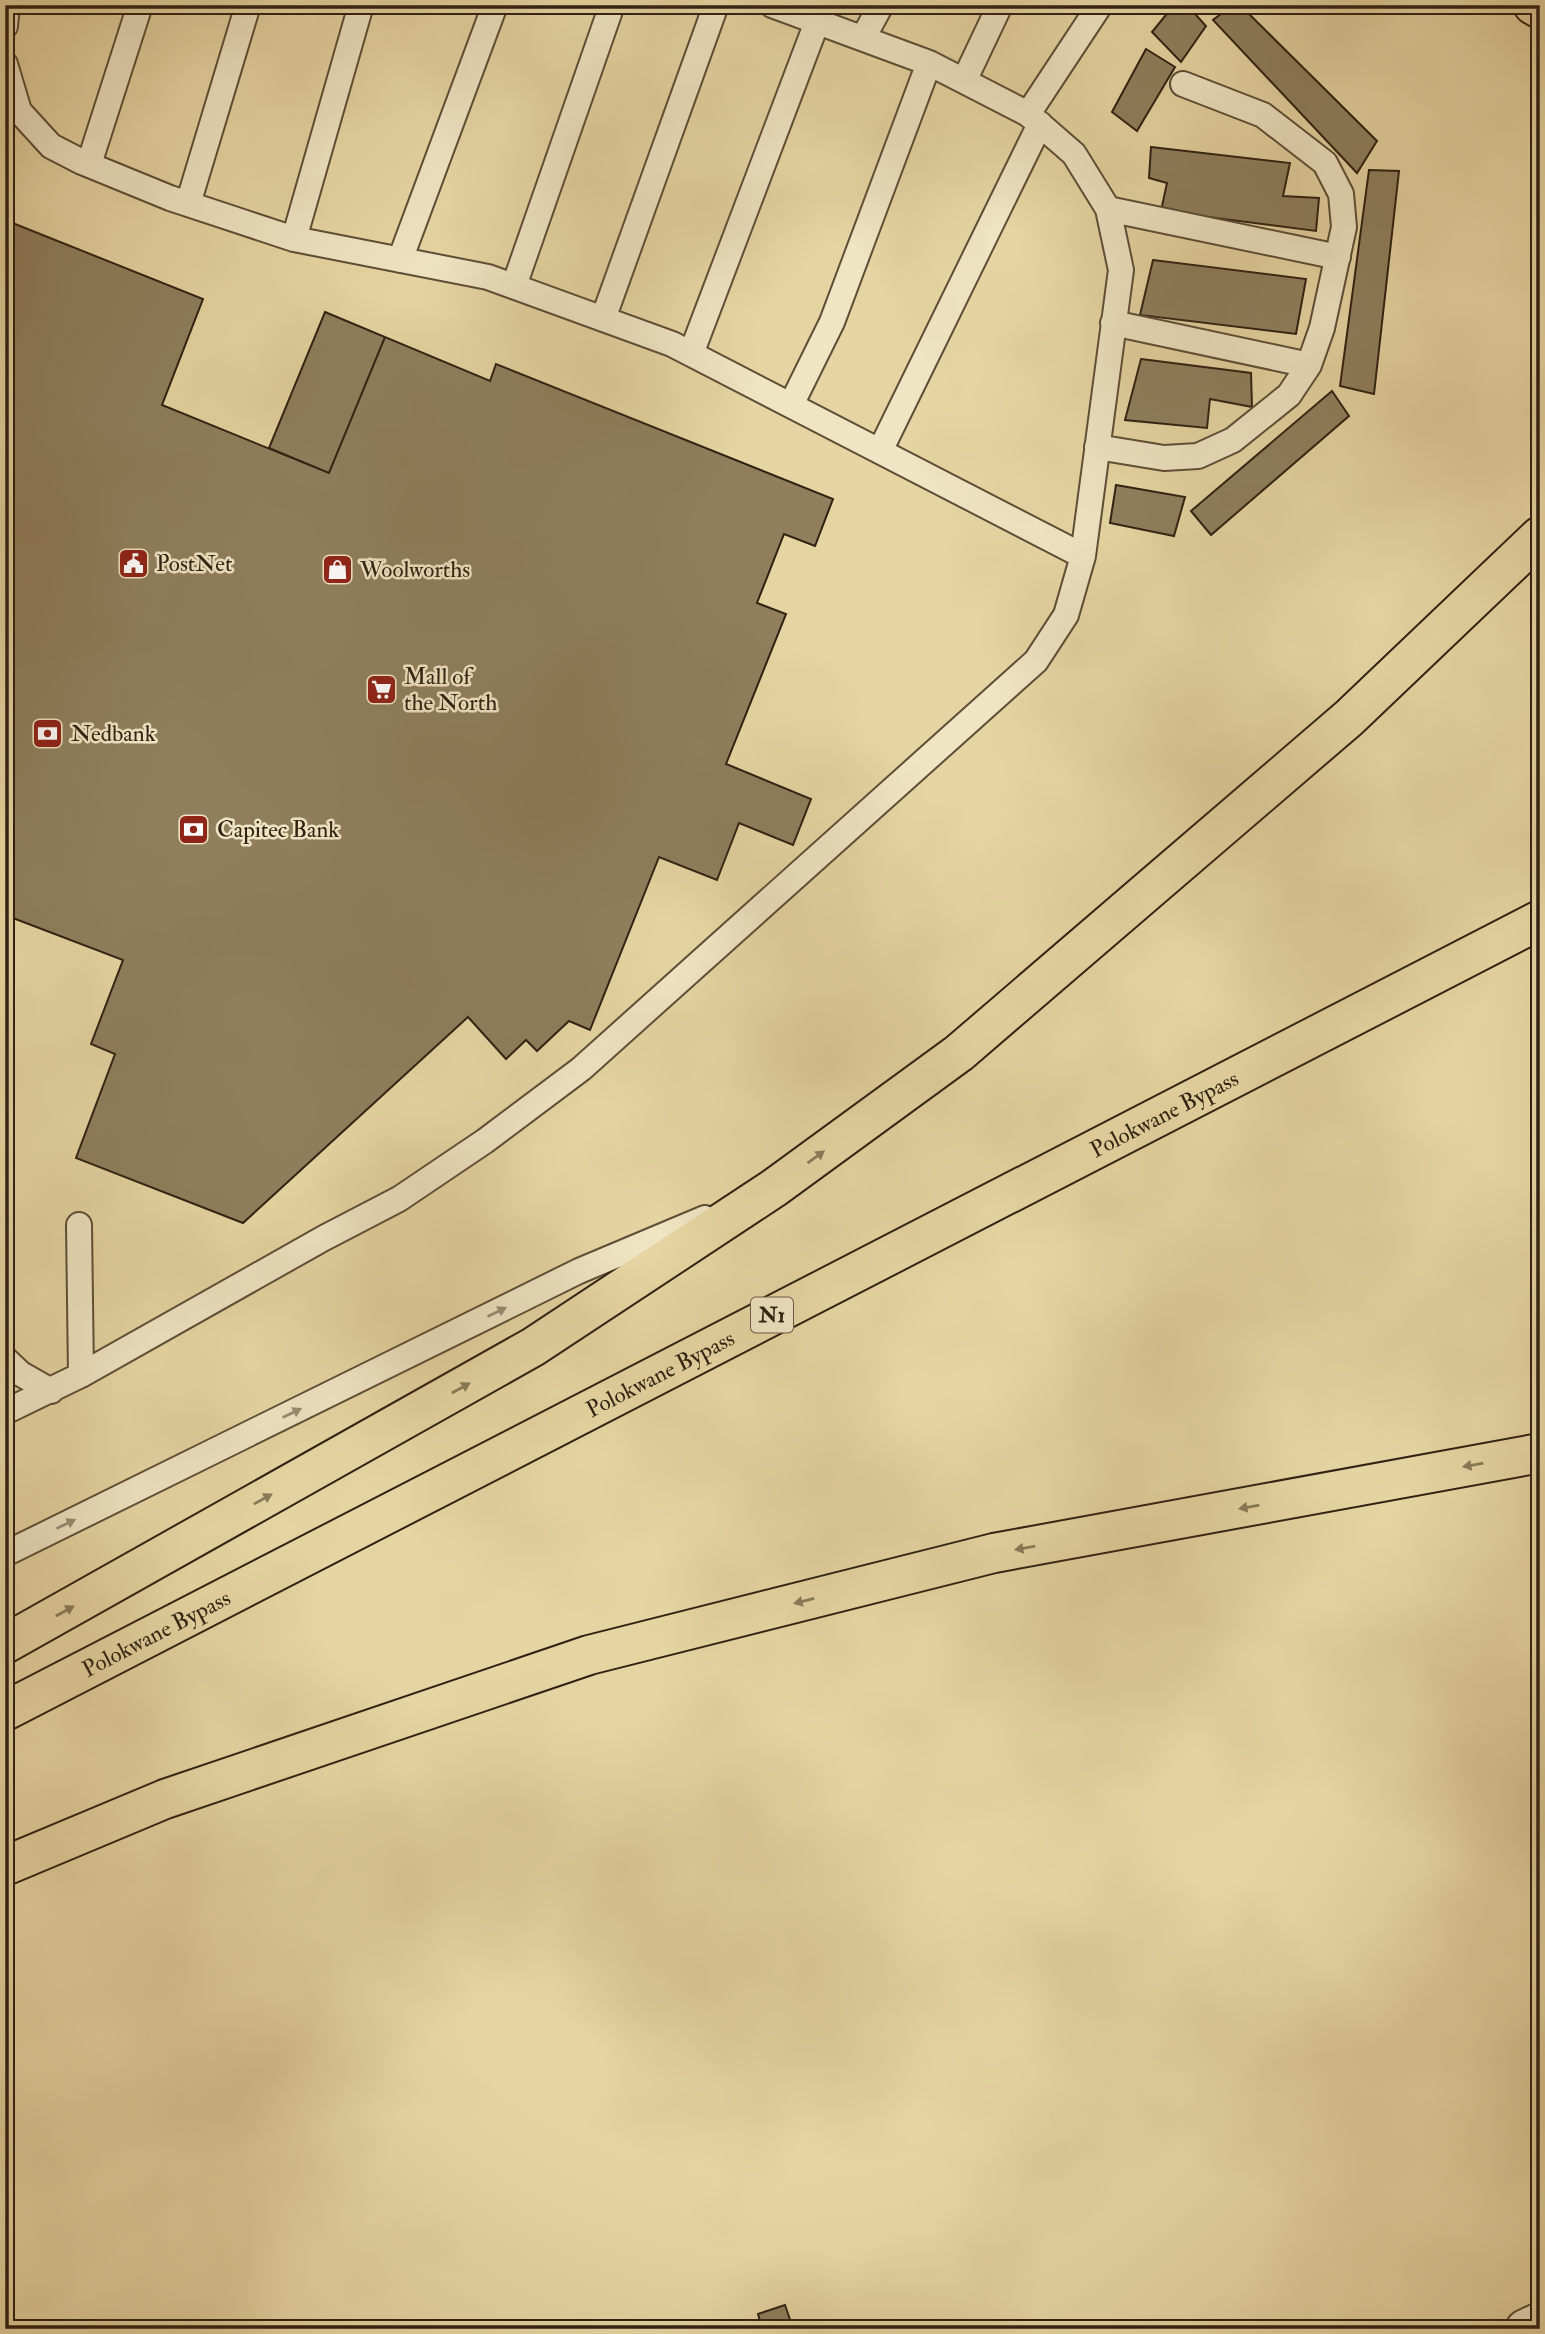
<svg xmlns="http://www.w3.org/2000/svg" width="1545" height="2334" font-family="'IM FELL Double Pica',serif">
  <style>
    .building { fill: #8f7f5d; stroke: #302113; stroke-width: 2 }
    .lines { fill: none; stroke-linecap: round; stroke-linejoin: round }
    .service-casing { stroke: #5e4e37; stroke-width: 28 }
    .minor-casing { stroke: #5e4e37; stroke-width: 42 }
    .primary-casing { stroke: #302113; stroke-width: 42 }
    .motorway-casing { stroke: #302113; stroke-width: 42 }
    .service { stroke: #efe4c3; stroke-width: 24 }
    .minor { stroke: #efe4c3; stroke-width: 38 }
    .primary { stroke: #e6d5a2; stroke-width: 38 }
    .motorway { stroke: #e6d5a2; stroke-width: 38 }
    .oneway { fill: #8b7b5a }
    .oneway2 { fill: #998c74 }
    .labels { text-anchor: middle; stroke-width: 5; stroke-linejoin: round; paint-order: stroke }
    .shield { fill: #efe4c3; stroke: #695c48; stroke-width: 2 }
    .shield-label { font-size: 21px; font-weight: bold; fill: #302113 }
    .poi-label { font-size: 23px; fill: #302113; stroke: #efe4c3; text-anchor: start }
    .street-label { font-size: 23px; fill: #302113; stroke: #efe4c3 }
  </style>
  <rect width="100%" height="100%" fill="#e6d5a2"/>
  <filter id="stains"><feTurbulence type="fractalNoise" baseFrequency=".00286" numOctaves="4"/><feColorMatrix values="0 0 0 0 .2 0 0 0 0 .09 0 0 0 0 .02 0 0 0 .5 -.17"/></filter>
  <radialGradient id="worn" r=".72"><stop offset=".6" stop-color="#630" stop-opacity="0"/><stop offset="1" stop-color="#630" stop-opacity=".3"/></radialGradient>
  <path class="building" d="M1174,5H1187L1206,26L1181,62L1152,32Z
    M1233,5H1240L1377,141L1357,173L1213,20Z
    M1146,49L1175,67L1137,131L1112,112Z
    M1151,147L1290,163L1283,196L1319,198L1316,231L1161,211L1167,183L1149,178Z
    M1369,170L1399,171L1374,394L1340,386Z
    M5,220L203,299L162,405L329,473L385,337L490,381L496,364L833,499L815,546L784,534L757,603L786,614L726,764L811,799L793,845L739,823L717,880L659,857L590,1030L569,1021L537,1051L526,1040L506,1059L468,1017L243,1223L76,1158L115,1054L91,1044L123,960L5,915Z
    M1153,260L1306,279L1296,334L1140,315Z
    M325,312L385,337L329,473L269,448Z
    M1141,359L1251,373L1252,407L1210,399L1207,428L1125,420Z
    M1332,391L1349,416L1211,535L1191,511Z
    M1116,485L1185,497L1174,536L1110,523Z
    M785,2305L793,2328L762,2329L758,2314Z"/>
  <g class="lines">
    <defs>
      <path id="service" d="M5,26L7,5
        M863,38L881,5
        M5,64L19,111L51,146L82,162L170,198L294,239L488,277L672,344L1083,556
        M964,81L1000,5
        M1028,114L1100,5
        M89,164L140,5
        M188,204L248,5
        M1108,209L1338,257
        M294,239L361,5
        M400,260L495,5
        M514,286L612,5
        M603,319L716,5
        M1113,323L1309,365
        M691,354L817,22
        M791,405L832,322L929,63
        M1097,447L1164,458L1198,456L1233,440L1289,395L1309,365L1322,328L1344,227L1341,194L1325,163L1263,115L1183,84
        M880,451L1040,124
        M79,1225L81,1375
        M5,1359L21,1374L51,1391
        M5,1412L81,1375L324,1238L399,1199L485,1141L581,1069L1036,661L1066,615L1083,556L1121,270L1108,209L1074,154L1028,114L929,63L772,5
        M5,1554L579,1271L705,1218"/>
      <path id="minor" d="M1525,2329L1540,2322"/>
      <path id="primary" d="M1533,5L1540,9"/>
      <g id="motorway">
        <path d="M5,1644L533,1347L774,1188L959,1053L1349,718L1540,536"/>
        <path id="s1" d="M5,1711L1540,920"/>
        <path d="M5,1866L165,1799L589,1655L994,1553L1540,1453"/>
      </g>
    </defs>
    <use href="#service" class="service-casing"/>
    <use href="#minor" class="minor-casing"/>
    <use href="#primary" class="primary-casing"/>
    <use href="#motorway" class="motorway-casing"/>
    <use href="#service" class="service"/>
    <use href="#minor" class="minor"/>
    <use href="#primary" class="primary"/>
    <use href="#motorway" class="motorway"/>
  </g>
  <defs><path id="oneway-solid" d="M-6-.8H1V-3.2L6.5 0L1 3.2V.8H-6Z" transform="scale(1.75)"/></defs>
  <g class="oneway">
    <use href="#oneway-solid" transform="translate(816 1157) rotate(-36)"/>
    <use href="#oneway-solid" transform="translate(461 1388) rotate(-29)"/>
    <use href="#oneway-solid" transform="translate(1473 1465) rotate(170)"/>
    <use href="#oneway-solid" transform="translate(263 1499) rotate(-29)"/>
    <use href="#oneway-solid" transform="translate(1249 1507) rotate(170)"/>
    <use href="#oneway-solid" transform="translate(1025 1548) rotate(170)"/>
    <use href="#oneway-solid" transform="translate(804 1601) rotate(166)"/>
    <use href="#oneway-solid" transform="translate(65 1611) rotate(-29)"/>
  </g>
  <g class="oneway2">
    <use href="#oneway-solid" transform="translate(497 1312) rotate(-26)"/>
    <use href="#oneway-solid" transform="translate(292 1413) rotate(-26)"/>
    <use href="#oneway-solid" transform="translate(66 1524) rotate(-26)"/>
  </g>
  <defs>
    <symbol id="civic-square" viewBox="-11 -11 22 22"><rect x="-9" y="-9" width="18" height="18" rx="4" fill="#8f2418" stroke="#efe4c3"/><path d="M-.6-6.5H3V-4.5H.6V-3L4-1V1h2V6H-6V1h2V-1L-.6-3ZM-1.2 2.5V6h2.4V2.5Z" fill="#fff"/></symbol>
    <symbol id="shop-square" viewBox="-11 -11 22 22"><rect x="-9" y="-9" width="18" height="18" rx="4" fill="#8f2418" stroke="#efe4c3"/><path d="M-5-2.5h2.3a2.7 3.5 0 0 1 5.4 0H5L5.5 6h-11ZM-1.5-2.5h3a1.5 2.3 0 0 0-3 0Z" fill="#fff"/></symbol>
    <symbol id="supermarket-square" viewBox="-11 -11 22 22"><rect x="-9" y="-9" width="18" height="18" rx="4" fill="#8f2418" stroke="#efe4c3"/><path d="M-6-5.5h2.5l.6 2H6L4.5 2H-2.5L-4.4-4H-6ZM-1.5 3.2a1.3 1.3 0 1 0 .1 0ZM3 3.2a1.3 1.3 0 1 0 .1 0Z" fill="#fff"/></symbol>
    <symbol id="bank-square" viewBox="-11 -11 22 22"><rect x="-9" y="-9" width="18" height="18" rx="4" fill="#8f2418" stroke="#efe4c3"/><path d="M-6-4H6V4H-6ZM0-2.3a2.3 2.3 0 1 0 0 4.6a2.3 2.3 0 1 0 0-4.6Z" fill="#fff"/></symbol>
  </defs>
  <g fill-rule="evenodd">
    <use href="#civic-square" x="116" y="546" width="35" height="35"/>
    <use href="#shop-square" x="320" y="552" width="35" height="35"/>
    <use href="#supermarket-square" x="364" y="672" width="35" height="35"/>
    <use href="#bank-square" x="30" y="716" width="35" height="35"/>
    <use href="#bank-square" x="176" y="812" width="35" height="35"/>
  </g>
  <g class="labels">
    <rect class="shield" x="751" y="1297.5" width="42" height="35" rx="5"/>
    <g class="shield-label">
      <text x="772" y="1322">N1</text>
    </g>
    <g class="poi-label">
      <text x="156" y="571">PostNet</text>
      <text x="360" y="577">Woolworths</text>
      <text x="404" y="684">Mall of<tspan x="404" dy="26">the North</tspan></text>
      <text x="71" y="741">Nedbank</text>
      <text x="217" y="837">Capitec Bank</text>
    </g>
    <g class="street-label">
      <text dy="8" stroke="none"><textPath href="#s1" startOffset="1304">Polokwane Bypass</textPath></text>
      <text dy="8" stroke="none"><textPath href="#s1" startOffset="737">Polokwane Bypass</textPath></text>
      <text dy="8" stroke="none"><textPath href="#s1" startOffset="170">Polokwane Bypass</textPath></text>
    </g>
  </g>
  <rect width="1545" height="2334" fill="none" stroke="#e6d5a2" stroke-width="28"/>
  <rect x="7" y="7" width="1531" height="2320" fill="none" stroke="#302113" stroke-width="3.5"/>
  <rect x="14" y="14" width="1517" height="2306" fill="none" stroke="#302113" stroke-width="2"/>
  <rect width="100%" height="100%" filter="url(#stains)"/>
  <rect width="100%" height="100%" fill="url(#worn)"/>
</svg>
